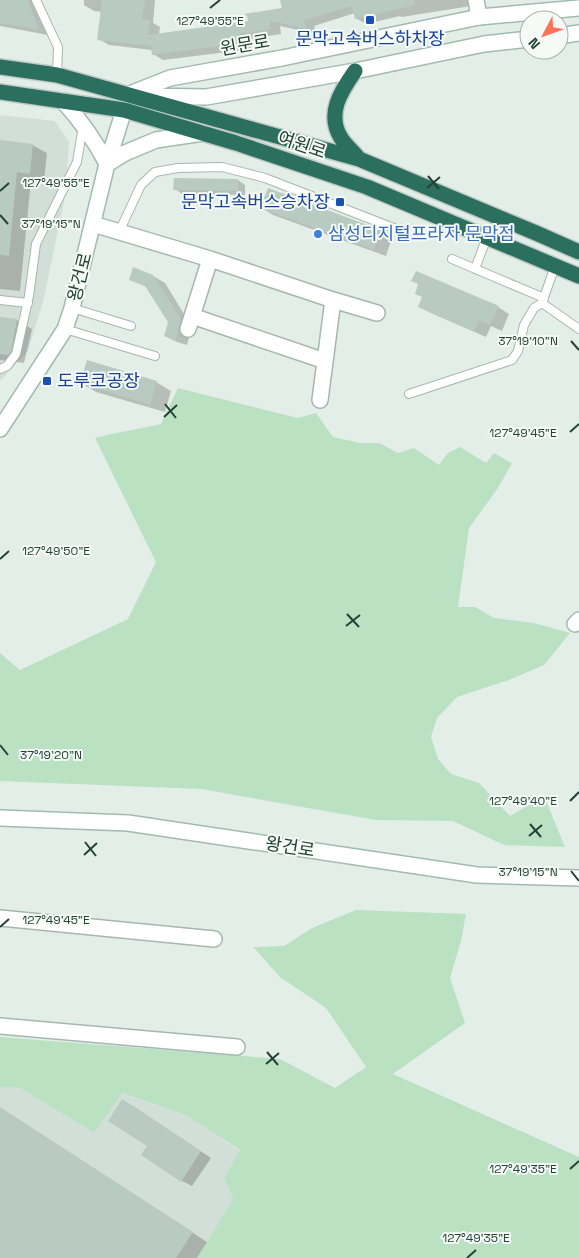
<svg xmlns="http://www.w3.org/2000/svg" width="579" height="1258" font-family="'Space Grotesk','Noto Sans KR',sans-serif">
  <style>
    .built { fill: #d2ded8 }
    .green { fill: #bbe1c3 }
    .shadow { fill: #0003 }
    .building { fill: #b9cac2 }
    .lines { fill: none; stroke-linecap: round; stroke-linejoin: round }
    .lane-casing { stroke: #a6b7b0; stroke-width: 10 }
    .street-casing { stroke: #a6b7b0; stroke-width: 18 }
    .secondary-casing { stroke: #a1bbb0; stroke-width: 18 }
    .highway-casing { stroke: #c1cac7; stroke-width: 18 }
    .lane { stroke: #fff; stroke-width: 8 }
    .street { stroke: #fff; stroke-width: 15 }
    .secondary { stroke: #fff; stroke-width: 15 }
    .highway { stroke: #2b705e; stroke-width: 15 }
    .ticks { fill: none; stroke: #224237; stroke-width: 2 }
    .transit-dot { fill: #1a4fb4; stroke: #f5faf7; stroke-width: 2 }
    .shop-dot { fill: #3f7fe0; stroke: #f5faf7; stroke-width: 2 }
    .labels { text-anchor: middle; stroke-width: 4; stroke-linejoin: round; paint-order: stroke }
    .transit-label { font-size: 18px; fill: #164399; stroke: #f5faf7 }
    .street-label { font-size: 18px; fill: #224237; stroke: #f5faf7 }
    .shop-label { font-size: 18px; fill: #366cbe; stroke: #f5faf7; text-anchor: start }
    .ticks-label { font-size: 12px; text-anchor: middle; fill: #224237; stroke: #f5faf7; stroke-width: 4; stroke-linejoin: round; paint-order: stroke }
  </style>
  <rect width="100%" height="100%" fill="#e4eee9"/>
  <path class="built" d="M0,115L55,121L69,142L65,196L44,298L28,351L0,381Z
    M0,1087H18L94,1133L121,1093L185,1115L240,1151L224,1178L233,1199L197,1258H0Z"/>
  <path class="green" d="M178,388L298,418L316,413L333,437L360,443H379L398,453L414,448L439,465L448,453L460,447L486,463L494,453L512,463L498,488L469,528L458,607H475L494,618L534,623L570,633L544,665L509,680L457,697L437,718L431,737L438,759L451,774L479,783L510,816L544,796L565,847L504,845L453,821L376,820L201,789L0,781V653L20,670L128,619L156,562L95,438C117,432 139,429 161,424Z
    M356,910L466,914L461,941L450,978L465,1023L393,1074L579,1157V1258H197L233,1199L224,1178L240,1150L185,1115L122,1093L94,1133L18,1087H0V1037L280,1059L335,1088L366,1067L326,1008L280,977L253,947L284,946L312,928Z"/>
  <path class="shadow" d="M0,0H37L48,35L0,26Z
    M84,0H155L153,23L160,27L159,35L249,22L284,9L281,0H470L471,6L402,17L400,16L366,24L356,18L355,13L314,26L316,34L280,26L281,34L250,39L251,49L163,60L153,54L152,50L109,45L99,39L102,12L94,11L84,5Z
    M0,141L32,145L47,153L44,181L31,180L20,291L0,289Z
    M238,180L245,185V195L182,194L175,189Z
    M269,189L381,231L392,238L386,256L273,215L262,208Z
    M153,276L165,283L192,327L187,345L177,342L165,336L170,322L148,288L130,279Z
    M420,284L498,307L509,314L502,331L491,326L486,337L431,313L420,307L424,297Z
    M0,318L17,320L32,329L24,363L0,360Z
    M156,382L171,391L165,412L96,392L81,383Z
    M133,1106L211,1158L192,1186L182,1181Z
    M0,1108L207,1242L197,1258H4L0,1255Z"/>
  <path class="building" d="M0,0H28L38,29L0,23Z
    M102,0H145L142,19L150,20L148,35L248,21L247,16L244,14L282,8L280,0H414L415,5L355,19L352,6L304,20L306,29L270,21L271,29L240,34L241,43L152,55L151,46L97,40Z
    M0,140L33,144L30,174L17,172L9,256L0,255Z
    M174,178L238,179V191L173,190Z
    M268,188L381,230L374,250L260,208Z
    M133,267L153,275L181,319L176,340L164,336L168,322L145,286L129,280Z
    M416,271L499,306L490,325L479,320L474,331L418,307L422,297L415,294L418,284L411,281Z
    M0,317L17,319L11,352L8,355L0,354Z
    M87,360L157,381L150,405L80,383Z
    M122,1099L201,1151L181,1182L141,1155L147,1146L108,1121Z
    M0,1107L193,1232L176,1258H0Z"/>
  <g class="lines">
    <defs>
      <path id="lane" d="M36,0L58,47L57,75
        M119,232L141,185L155,172L178,168L222,167L265,178L404,232
        M452,259L544,298
        M475,269L487,237
        M0,300L28,303
        M542,303L579,329
        M72,308L131,326
        M65,329L155,356
        M0,369L7,366L16,354L29,296L36,244L77,162L83,126
        M409,394L512,360L518,351L524,325L534,308L542,303L555,266"/>
      <path id="street" d="M476,0L479,17
        M93,224L210,259L333,300L377,313
        M192,316L325,361
        M188,329L210,259
        M320,400L333,300
        M575,624L579,620
        M0,918L214,939
        M0,1026L237,1047"/>
      <path id="secondary" d="M559,36L579,33
        M127,95L170,78L282,58L479,17L579,8
        M141,96L206,97L355,71L484,44L529,39
        M63,101C81,121 95,140 107,164L125,153L156,140L203,133
        M0,429L65,329L72,308L107,164L124,110
        M0,818L128,823L477,875L579,878"/>
      <path id="highway" d="M0,67L57,75L359,159L536,233L579,252
        M355,71C341,91 326,114 341,138C346,146 354,152 359,159
        M0,92L124,110L236,143L367,187L579,276"/>
    </defs>
    <use href="#lane" class="lane-casing"/>
    <use href="#street" class="street-casing"/>
    <use href="#secondary" class="secondary-casing"/>
    <use href="#highway" class="highway-casing"/>
    <use href="#lane" class="lane"/>
    <use href="#street" class="street"/>
    <use href="#secondary" class="secondary"/>
    <use href="#highway" class="highway"/>
  </g>
  <path class="ticks" d="M210,8L220,0M428,176L439,189M427,188L440,177M0,191L9,183M0,215L8,224M571,341L579,350M165,404L176,418M164,417L177,405M570,432L579,424M0,559L9,551M347,614L359,627M346,626L360,615M0,745L8,755M570,801L579,792M530,824L541,837M529,836L542,825M85,842L96,856M84,855L97,843M571,871L579,881M0,927L9,919M267,1052L278,1065M266,1064L279,1053M570,1169L579,1161M467,1258L476,1250"/>
  <g class="transit-dot">
    <rect x="365" y="15" width="10" height="10" rx="2.5"/>
    <rect x="335" y="197" width="10" height="10" rx="2.5"/>
    <rect x="42" y="376" width="10" height="10" rx="2.5"/>
  </g>
  <circle class="shop-dot" cx="318" cy="234" r="5"/>
  <g class="labels">
    <g class="transit-label">
      <text x="370" y="45">문막고속버스하차장</text>
      <text x="330" y="208" text-anchor="end">문막고속버스승차장</text>
      <text x="57" y="387" text-anchor="start">도루코공장</text>
    </g>
    <g class="street-label">
      <text transform="translate(245 45) rotate(-10)" y="6">원문로</text>
      <text transform="translate(302 145) rotate(19)" y="6">여원로</text>
      <text transform="translate(80 277) rotate(-76)" y="6">왕건로</text>
      <text transform="translate(290 847) rotate(9)" y="6">왕건로</text>
    </g>
    <g class="shop-label">
      <text x="328" y="240">삼성디지털프라자 문막점</text>
    </g>
  </g>
  <g class="ticks-label">
    <text x="210" y="25">127°49'55"E</text>
    <text x="56" y="187">127°49'55"E</text>
    <text x="51" y="228">37°19'15"N</text>
    <text x="528" y="345">37°19'10"N</text>
    <text x="523" y="437">127°49'45"E</text>
    <text x="56" y="555">127°49'50"E</text>
    <text x="51" y="759">37°19'20"N</text>
    <text x="523" y="805">127°49'40"E</text>
    <text x="528" y="876">37°19'15"N</text>
    <text x="56" y="924">127°49'45"E</text>
    <text x="523" y="1173">127°49'35"E</text>
    <text x="476" y="1242">127°49'35"E</text>
  </g>
  <g transform="translate(544 35) rotate(229)"><circle r="24" fill="#f5faf7" stroke="#a1b0aa"/>
  <path d="M0-4L9 19L0 12L-9 19Z" fill="#fc7355"/>
  <text y="-8" font-size="14" font-weight="bold" text-anchor="middle" fill="#224237">N</text>
  </g>
</svg>
